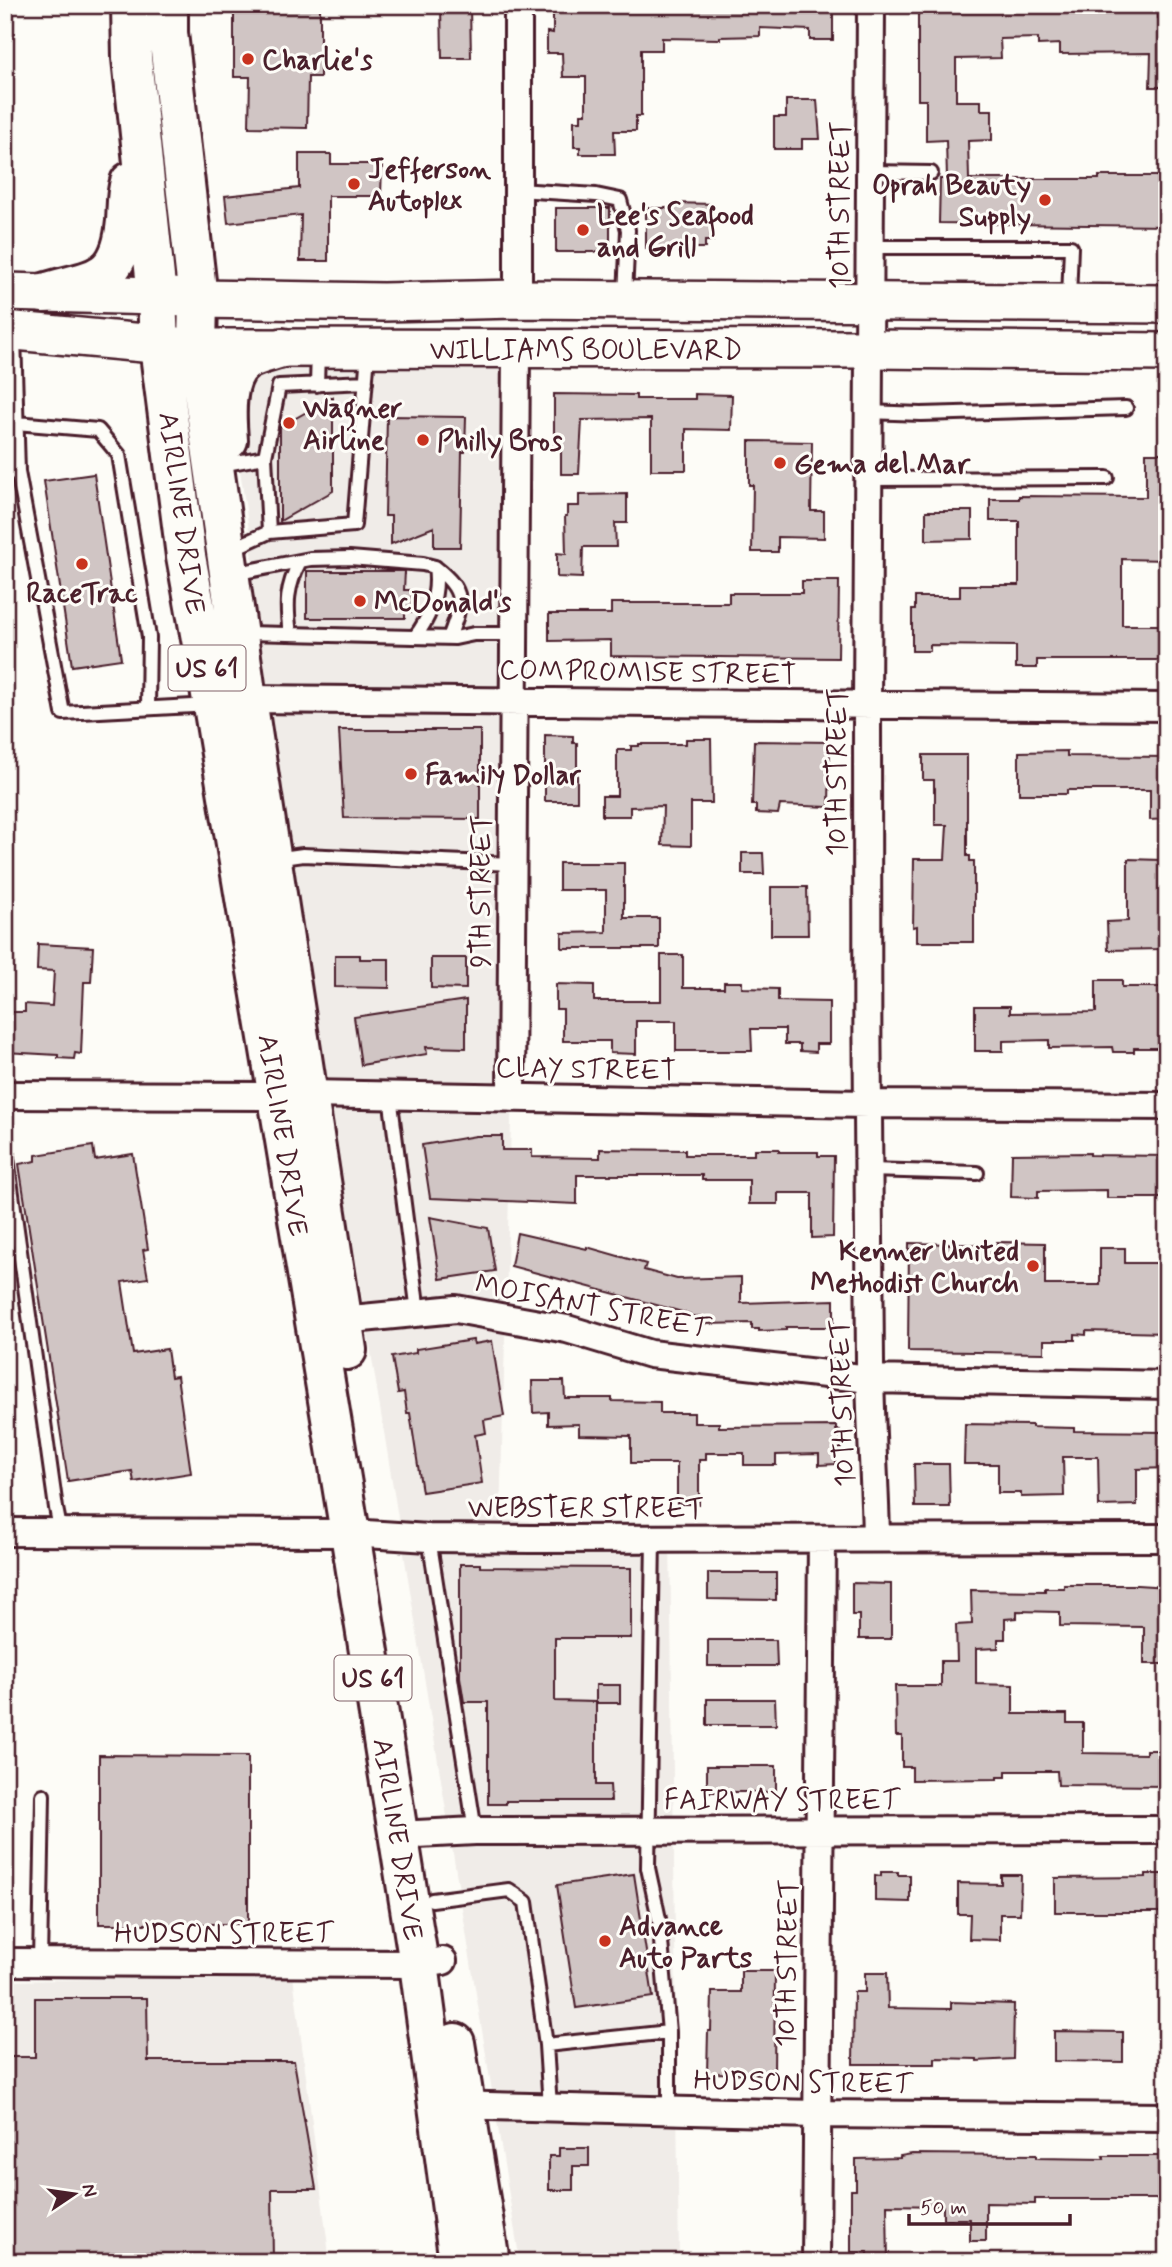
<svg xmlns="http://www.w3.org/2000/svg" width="1172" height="2267" font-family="Mynerve,sans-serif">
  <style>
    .built { fill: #f0ece8 }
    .building { fill: #d0c5c4; stroke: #4a1f2b; stroke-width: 2 }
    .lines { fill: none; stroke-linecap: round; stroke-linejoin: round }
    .lane-casing { stroke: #4a1f2b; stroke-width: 18 }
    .street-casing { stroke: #4a1f2b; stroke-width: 32 }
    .secondary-casing { stroke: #4a1f2b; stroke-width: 42 }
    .highway-casing { stroke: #4a1f2b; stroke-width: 44 }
    .lane { stroke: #fdfcf7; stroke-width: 12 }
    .street { stroke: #fdfcf7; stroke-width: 26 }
    .secondary { stroke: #fdfcf7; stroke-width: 37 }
    .highway { stroke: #fdfcf7; stroke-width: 38 }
    .poi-dot { fill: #c8321e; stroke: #fdfcf7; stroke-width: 2.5 }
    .labels { text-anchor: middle; stroke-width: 6; stroke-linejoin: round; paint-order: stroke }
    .shield { fill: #fdfcf7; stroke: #806168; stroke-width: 2 }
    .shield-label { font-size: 26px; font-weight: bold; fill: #4a1f2b }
    .poi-label { font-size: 28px; font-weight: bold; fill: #4a1f2b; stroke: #fdfcf7; text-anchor: start }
    .street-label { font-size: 28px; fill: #4a1f2b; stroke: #fdfcf7 }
  </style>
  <rect width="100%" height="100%" fill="#fdfcf7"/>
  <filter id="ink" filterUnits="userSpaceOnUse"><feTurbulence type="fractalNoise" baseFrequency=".0143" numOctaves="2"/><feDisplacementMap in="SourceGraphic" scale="14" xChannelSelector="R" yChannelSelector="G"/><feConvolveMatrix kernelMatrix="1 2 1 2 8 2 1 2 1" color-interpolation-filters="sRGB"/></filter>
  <g filter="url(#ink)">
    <path class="built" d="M265,363L532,366L500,1519L670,1533L679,2262H520L257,657L251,543L235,437L244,376Z
      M293,1976L330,2262H5V1981Z"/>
    <path class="building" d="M234,5H320V77H308L307,128L249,127L250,77H234Z
      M553,5H833V40H810V30L760,28V36L720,37V39L662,38V50H641V116H636V131H614L615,154H580V147H574V121H581V114H586V77H563L562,53H547V32L553,33Z
      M918,5H1056V8L1099,7L1100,12L1139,11V7L1158,8V18H1167V87H1150L1151,53L1060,54V44L1038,45V38L1000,39L1001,58L956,59V101H981V110H992V140L968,141L969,179H1099V176H1167V226L939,223L940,179H947L946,140L926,141V100H918Z
      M441,6H470L471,58H442Z
      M786,100H817L820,139H802V149H774V117H786Z
      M299,154H331V164H382L381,196H328V261H300L301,215L228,223L225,196L299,188Z
      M672,203L713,204V241H705V248H646V208H672Z
      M556,208H610V252H556Z
      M554,394L636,395V399H695V394L732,395L731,430L686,429V470H651V419L582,420L579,474H561V444H554Z
      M333,397V491L280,521V427Z
      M387,416L466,417L465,452H462L460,547H434V527L391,544V516H385Z
      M749,441L812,442L811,511H824V538L778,537V552H752L753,485H749Z
      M1146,453H1167V560L1122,559V625H1167V654H1163V660H1037V668H1016V646L930,645V651H912V610H915V597H960V585H1019V521H990V499H1019V496L1146,497Z
      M94,474L121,659L72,666L44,481Z
      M627,494V523H615L616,547H583L582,578L557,577V553L566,554L565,516H567V506H579V495Z
      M926,511H972V539L926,540Z
      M307,571H405L404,590H412V612L405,611V618H307Z
      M802,581H839L838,658L611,656V640L549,641V614H611V603H729V593H802Z
      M339,730H480V819L344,818Z
      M545,735L573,736V743H577V801H545Z
      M686,739H711L712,803H691V846L662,845L663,806L630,807V816H602V796H617V750H631V746H639V744H686Z
      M754,741L830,742L829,807L780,805L778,814L756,813V805H752Z
      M1067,751V756L1167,757V819L1150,820V790H1067V794H1019V752Z
      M923,755H967V856H970V861H974V942H917V926L913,927L914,859H945L947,825H935V789L934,790V780H923Z
      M742,853H763L764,874H742Z
      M1128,859L1161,860V949L1108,950L1107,922L1128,921Z
      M559,863H624V918H659V948H562V933L606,932V890H559Z
      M771,887H807L808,935H771Z
      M38,944L93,947L91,982H84L81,1054L75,1053L74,1059L58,1058V1055L5,1052V1012H25V1004L52,1006L54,971L37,970Z
      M335,955H360V959H389V988L335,987Z
      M661,955H683V988H724V982H742V988L778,989V1001L829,1002V1044H816V1052L800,1051V1044H785V1029H751L752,1051H676V1021H636V1054L610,1053V1041H563V1009H556V984L594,985V1001H661Z
      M431,958H466V989L431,988Z
      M1096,980H1122V987H1167V1048H1134V1052H1113L1112,1047L1049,1048V1040L1003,1041V1051H975V1006H1010V1013L1096,1012Z
      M466,1000V1048L426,1047L427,1054L361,1065L354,1017Z
      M476,1136H502V1150H532V1157L600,1158V1149L685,1150V1155H754V1149H779V1152H818V1156H834L833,1237L812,1238V1193H778V1204H749V1180H702V1175H577V1204L430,1198L422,1145Z
      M93,1146L95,1160L133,1154L148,1249L143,1250L148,1278L122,1282L133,1354L167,1349L171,1377L177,1376L191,1473L134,1482L132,1471L68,1481L19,1164L36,1161V1155Z
      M1090,1153V1155L1167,1156V1198H1107V1190L1038,1191V1198L1011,1197L1012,1154Z
      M430,1217L488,1228L495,1271L440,1279Z
      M517,1233L587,1249V1247L646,1264L644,1270L677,1279L741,1277V1303L834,1300V1327H786V1330L759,1331V1329H752V1323L704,1324V1317L690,1316V1314L511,1266Z
      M997,1242L1045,1243V1285H1100V1248H1125V1263H1167V1333L1086,1331V1335L1075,1334V1340H1044V1353L908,1351L909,1243L997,1245Z
      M473,1340L474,1344L492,1341L504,1416L484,1420L486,1433L475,1435L482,1483L422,1492L410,1413H407L404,1392L398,1393L392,1357L416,1353V1349Z
      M532,1381H564L565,1398H612V1401L660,1402V1413H694V1423H719V1427L836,1426V1430H840L841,1449H836V1464L819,1465V1454L776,1455V1465H744V1453H706V1460H699V1504H677V1463H631V1436L579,1435V1424L548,1425V1412L533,1413Z
      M965,1424L1032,1425V1427L1074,1428V1431L1167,1432V1468L1137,1469V1505L1099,1506L1098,1457H1063L1064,1496L1021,1497V1493H998V1464H964Z
      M914,1464H949L950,1507H915Z
      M460,1564H480V1567L631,1568V1638H555V1701L596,1702V1785H610L611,1801H506V1804H488V1702H464L460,1677Z
      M708,1573H776V1600L708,1599Z
      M852,1583L891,1584V1639H859V1615H852Z
      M1064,1585H1137L1167,1587V1664H1144V1627L1060,1626V1612L1017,1611V1618L1005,1619V1639H998V1648L976,1649V1684L1013,1685V1714H1067V1723H1083V1753L1146,1754V1750H1167V1786L1058,1785L1057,1771H1006V1777H997V1779L912,1780V1767H902V1736H896L895,1686H941V1661H957L956,1625L972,1624L971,1590L1045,1591V1588H1064Z
      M708,1640H776L777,1666H708Z
      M596,1685H620V1703H596Z
      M707,1699H775L776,1725H707Z
      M99,1755L248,1756V1924H99Z
      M707,1766H776V1792H707Z
      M881,1872H898V1875H910V1902L875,1901V1875L881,1876Z
      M634,1874L653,1997L576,2008L557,1885Z
      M1146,1874H1167V1912H1055V1878L1146,1877Z
      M1001,1875H1021L1020,1914H1000V1940L969,1939L970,1914H958V1883L1001,1884Z
      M741,1971H775L774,2074L707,2073L708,2031H711L712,1992H741Z
      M865,1973H887L888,2008L951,2009V2002L1014,2004L1013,2059L977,2061V2059L935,2058V2064H853L854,1992H865Z
      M35,1998H147L148,2061H294L316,2189H272L273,2262H5V2057H35Z
      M1054,2031L1123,2032V2062L1054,2061Z
      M559,2148H589V2166H573V2190H549V2156H559Z
      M912,2154L1036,2155V2158L1104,2159L1103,2156H1167V2199H1035V2204L986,2203V2241H970V2219H943V2206L887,2205L888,2262H868V2252H851V2190H856V2159L900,2158V2156Z"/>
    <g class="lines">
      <defs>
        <path id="lane" d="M871,172L931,173
          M518,190L596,195L620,200L628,230L625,296
          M871,247H1071L1069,299
          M14,335L18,472
          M317,385L318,350
          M868,412L921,414L1126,408
          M16,423L98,430L119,455L149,637L148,708
          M265,457L279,386L366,382
          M231,463L265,457L269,532L232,549
          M5,473L18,472L63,713L211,705
          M869,479L1107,478
          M269,532L354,525L368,353
          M435,567C467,592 462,603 449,638
          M233,574L310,559L350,558L423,564L435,567C439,593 431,616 415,637
          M241,633L455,638L474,634H513
          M290,634C286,604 286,588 300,561
          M275,859L303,855L512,864
          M390,1096L418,1312
          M5,1144L56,1508L61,1533
          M868,1170L977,1173
          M429,1538L475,1831
          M432,1900L509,1890L526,1902L546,2045L669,2032L659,1919L648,1868L653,1538
          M40,1962L43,1795
          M669,2032V2110
          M546,2045L550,2107"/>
        <path id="street" d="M871,5C871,239 868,473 867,706C866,924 868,1143 870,1361C870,1420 875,1479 876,1538
          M518,299V5
          M232,702L247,699C554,701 860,706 1167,707
          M5,1095L278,1096L306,1094L868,1104L1167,1106
          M511,1098L516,348
          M342,1320L456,1309L567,1329L650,1354L870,1379L1167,1385
          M5,1532L350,1533L429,1538L532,1539L1167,1538
          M398,1835L475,1831L1167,1830
          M5,1962L419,1964L443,1961
          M450,2105L816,2114L1167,2117
          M816,2262L822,1539"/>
        <path id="secondary" d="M5,292L157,296L198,299L383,302L518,299L1167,304
          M5,330L197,348L870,349L1167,352"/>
        <path id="highway" d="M131,5L132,58L157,296L159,346L186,556L213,705L350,1533L419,1964L459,2262
          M168,5V33L198,299L197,348L247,699L347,1350
          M44,293C94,278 120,283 126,221C127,208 126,195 130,182
          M228,440C226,416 223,377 245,361C256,354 270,352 282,348
          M455,2043L490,2262"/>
      </defs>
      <use href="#lane" class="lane-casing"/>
      <use href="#street" class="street-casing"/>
      <use href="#secondary" class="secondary-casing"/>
      <use href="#highway" class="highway-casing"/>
      <use href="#lane" class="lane"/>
      <use href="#street" class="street"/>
      <use href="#secondary" class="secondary"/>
      <use href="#highway" class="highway"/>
    </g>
  </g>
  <g class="poi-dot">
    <circle cx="248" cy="59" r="7"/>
    <circle cx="354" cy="184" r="7"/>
    <circle cx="1045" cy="200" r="7"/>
    <circle cx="583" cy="230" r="7"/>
    <circle cx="289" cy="423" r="7"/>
    <circle cx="423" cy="440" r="7"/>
    <circle cx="780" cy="463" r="7"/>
    <circle cx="82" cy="564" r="7"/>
    <circle cx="360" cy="601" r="7"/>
    <circle cx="411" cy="774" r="7"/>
    <circle cx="1033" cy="1266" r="7"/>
    <circle cx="605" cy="1941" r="7"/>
  </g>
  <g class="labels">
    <g class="shield">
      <rect x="168.5" y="645.5" width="77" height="45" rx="5"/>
      <rect x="334.5" y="1655.5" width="77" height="45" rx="5"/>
    </g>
    <g class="shield-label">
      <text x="207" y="677">US 61</text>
      <text x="373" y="1687">US 61</text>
    </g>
    <g class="poi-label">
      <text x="262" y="69">Charlie's</text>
      <text x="368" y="178">Jefferson<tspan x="368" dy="32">Autoplex</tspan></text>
      <text x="1031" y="194" text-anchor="end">Oprah Beauty<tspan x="1031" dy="32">Supply</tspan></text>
      <text x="597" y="224">Lee's Seafood<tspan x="597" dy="32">and Grill</tspan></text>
      <text x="303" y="417">Wagner<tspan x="303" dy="32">Airline</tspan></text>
      <text x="437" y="450">Philly Bros</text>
      <text x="794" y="473">Gema del Mar</text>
      <text x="82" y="602" text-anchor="middle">RaceTrac</text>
      <text x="374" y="611">McDonald's</text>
      <text x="425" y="784">Family Dollar</text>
      <text x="1019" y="1260" text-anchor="end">Kenner United<tspan x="1019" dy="32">Methodist Church</tspan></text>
      <text x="619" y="1935">Advance<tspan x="619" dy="32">Auto Parts</tspan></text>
    </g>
    <g class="street-label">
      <text transform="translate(839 205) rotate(-90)" y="10">10TH STREET</text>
      <text x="586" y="359">WILLIAMS BOULEVARD</text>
      <text transform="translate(183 513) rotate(82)" y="10">AIRLINE DRIVE</text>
      <text transform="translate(648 671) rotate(1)" y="10">COMPROMISE STREET</text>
      <text transform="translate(836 772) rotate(-90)" y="10">10TH STREET</text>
      <text transform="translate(480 891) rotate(-90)" y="10">9TH STREET</text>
      <text transform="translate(586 1068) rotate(1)" y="10">CLAY STREET</text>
      <text transform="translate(284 1135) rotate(81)" y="10">AIRLINE DRIVE</text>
      <text transform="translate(593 1305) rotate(11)" y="10">MOISANT STREET</text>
      <text transform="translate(841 1403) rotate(-92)" y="10">10TH STREET</text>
      <text x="586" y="1517">WEBSTER STREET</text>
      <text x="782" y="1809">FAIRWAY STREET</text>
      <text transform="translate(399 1839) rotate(81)" y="10">AIRLINE DRIVE</text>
      <text x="224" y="1942">HUDSON STREET</text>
      <text transform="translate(786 1963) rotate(-89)" y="10">10TH STREET</text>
      <text transform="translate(803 2081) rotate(1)" y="10">HUDSON STREET</text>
    </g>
  </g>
  <rect width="1172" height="2267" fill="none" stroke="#fdfcf7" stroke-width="28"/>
  <rect x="14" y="14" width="1144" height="2239" fill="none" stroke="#4a1f2b" stroke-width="2.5" filter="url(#ink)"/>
  <g transform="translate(74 2194) rotate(77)" stroke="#fdfcf7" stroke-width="5" paint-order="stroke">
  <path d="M0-5L12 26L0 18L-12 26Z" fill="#4a1f2b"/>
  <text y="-10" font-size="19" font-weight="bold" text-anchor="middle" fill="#4a1f2b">N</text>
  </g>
  <path d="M909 2214v10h161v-10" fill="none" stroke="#4a1f2b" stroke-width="3.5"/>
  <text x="920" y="2214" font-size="21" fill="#4a1f2b" stroke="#fdfcf7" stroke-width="5" paint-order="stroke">50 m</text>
</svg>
